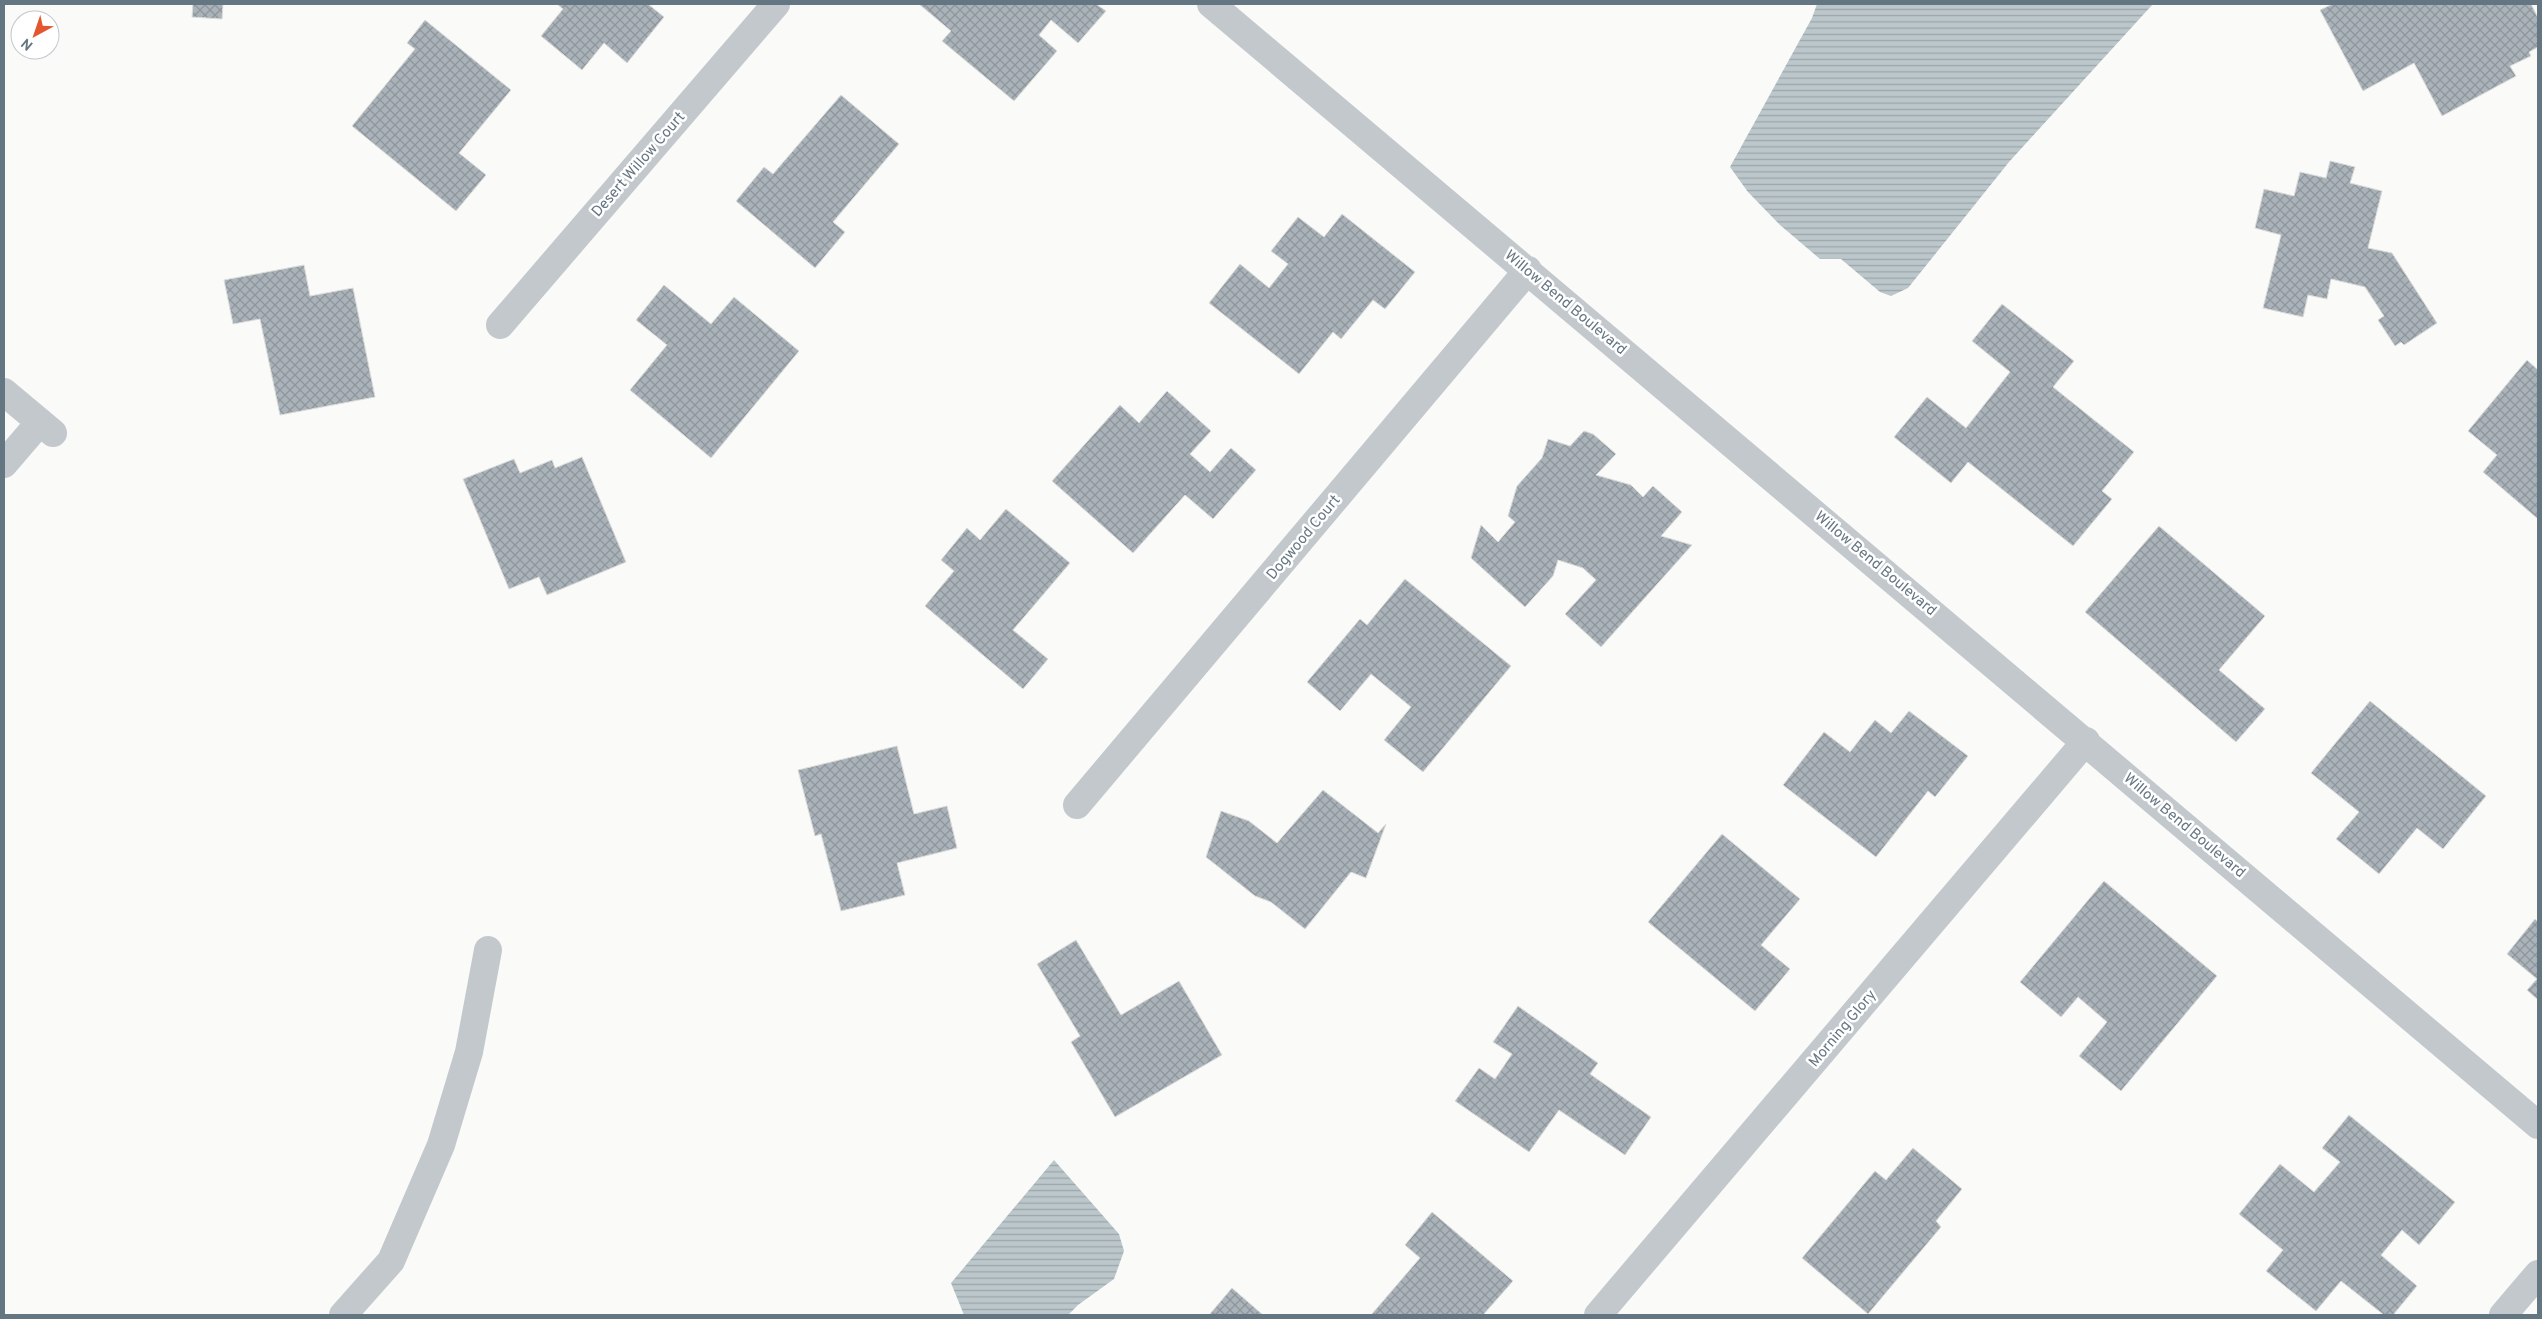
<svg xmlns="http://www.w3.org/2000/svg" width="2542" height="1319" font-family="Overpass,sans-serif">
  <style>
    .water { fill: url(#water-rules) }
    .building { fill: url(#building-cross-hatch); stroke: #dcdcda }
    .lines { fill: none; stroke-linecap: round; stroke-linejoin: round }
    .minor { stroke: #c3c8cc; stroke-width: 28 }
    .labels { text-anchor: middle; stroke-width: 5; stroke-linejoin: round; paint-order: stroke }
    .street-label { font-size: 15px; fill: #657683; stroke: #fff }
  </style>
  <defs>
    <pattern id="water-rules" width="6" height="5" patternUnits="userSpaceOnUse" patternTransform="scale(1.25)"><rect width="6" height="5" fill="#bbc7cb"/><path d="M0 2.5h6" fill="none" stroke="#9ca6aa"/></pattern>
    <pattern id="building-cross-hatch" width="8" height="8" patternUnits="userSpaceOnUse" patternTransform="scale(1.25)"><rect width="8" height="8" fill="#aab3b9"/><path d="M0 0l8 8M0 8l8-8" fill="none" stroke="#8e969c"/></pattern>
  </defs>
  <rect width="100%" height="100%" fill="#fafaf8"/>
  <path class="water" d="M1817,4H2153L2009,162L1908,288L1891,296L1880,292L1841,259H1820L1780,225L1748,192L1730,167L1812,18Z
    M1054,1160L1119,1234L1124,1251L1114,1279L1078,1305L1068,1315H964L951,1283Z"/>
  <path class="building" d="M193,4H223L222,19L192,17Z
    M557,4H648L664,17L627,63L604,43L582,70L541,36L563,9Z
    M919,4H1096L1106,11L1078,43L1051,20L1039,35L1057,51L1014,101L942,41L951,31Z
    M2333,4H2531L2538,18V47L2529,52L2531,56L2510,66L2516,76L2442,116L2414,63L2363,91L2320,10Z
    M425,20L511,90L459,153L486,175L456,211L352,126L415,49L407,43Z
    M841,95L899,144L833,222L845,232L815,268L736,201L764,167L773,174Z
    M2330,161L2355,167L2350,183L2382,191L2368,248L2392,253L2437,323L2404,345L2401,342L2395,346L2378,320L2384,316L2365,287L2331,279L2327,299L2308,295L2303,317L2263,308L2281,235L2255,228L2264,189L2294,196L2300,172L2326,178Z
    M1342,214L1415,272L1385,309L1373,300L1341,339L1333,332L1299,374L1209,303L1240,264L1269,288L1288,264L1271,251L1298,217L1324,237Z
    M304,265L310,296L353,288L375,397L280,415L260,319L233,324L224,280Z
    M664,285L711,324L734,297L799,351L711,458L630,390L667,345L636,320Z
    M2002,304L2074,361L2053,387L2134,452L2102,491L2112,499L2073,546L1968,462L1951,483L1894,437L1927,397L1966,428L2010,372L1972,341Z
    M2527,360L2538,370V519L2483,472L2497,455L2468,431Z
    M1167,391L1211,431L1190,454L1210,472L1231,448L1256,470L1213,519L1185,495L1133,553L1052,481L1120,405L1139,423Z
    M1584,431L1593,434L1616,454L1596,475L1631,485L1643,497L1653,486L1682,512L1661,536L1692,545L1601,647L1565,614L1596,580L1583,568L1558,560L1553,576L1525,607L1471,558L1481,525L1498,542L1515,522L1508,516L1517,486L1542,458L1548,439L1570,446Z
    M582,457L626,562L547,595L539,577L509,589L463,479L514,459L520,473L552,460L555,468Z
    M1006,509L1070,563L1013,630L1048,659L1023,689L925,606L954,571L941,560L967,528L980,540Z
    M2159,526L2265,616L2219,670L2265,709L2236,742L2085,612Z
    M1405,579L1511,666L1423,772L1384,740L1411,707L1371,674L1340,711L1307,682L1360,619L1367,625Z
    M2370,701L2486,796L2443,849L2417,828L2379,874L2336,839L2359,812L2311,773Z
    M1909,711L1968,756L1935,797L1928,791L1876,857L1783,785L1824,732L1850,752L1875,720L1891,733Z
    M897,746L914,814L947,806L957,848L897,863L905,895L841,911L821,834L815,836L798,770Z
    M1323,790L1378,833L1386,824L1366,878L1351,872L1305,929L1271,902L1255,896L1206,857L1221,811L1249,821L1277,843Z
    M1722,834L1800,899L1761,945L1790,969L1755,1011L1648,922Z
    M2104,881L2217,976L2121,1091L2079,1056L2107,1022L2078,997L2061,1017L2020,982Z
    M2535,919L2538,922V1000L2527,990L2537,979L2507,954Z
    M1076,940L1121,1015L1179,981L1222,1055L1115,1117L1071,1042L1080,1036L1037,964Z
    M1518,1006L1598,1063L1590,1074L1651,1117L1625,1155L1559,1110L1529,1152L1455,1101L1479,1068L1495,1079L1512,1054L1493,1042Z
    M2349,1115L2455,1202L2419,1245L2402,1230L2381,1255L2417,1286L2393,1315H2384L2341,1281L2316,1311L2266,1271L2283,1250L2239,1214L2280,1164L2314,1192L2340,1162L2322,1148Z
    M1913,1148L1962,1189L1936,1221L1941,1227L1868,1314L1802,1258L1875,1171L1886,1180Z
    M1432,1212L1513,1281L1483,1315H1371L1420,1258L1405,1245Z
    M1232,1288L1263,1315H1209Z"/>
  <g class="lines">
    <path class="minor" d="M1211,4L2538,1125
      M500,325L776,4
      M4,392L53,433
      M4,464L40,422
      M1077,805L1528,270
      M343,1315L391,1261L441,1145L469,1052L488,950
      M1598,1315L2086,741
      M2503,1315L2538,1274"/>
  </g>
  <g class="labels">
    <g class="street-label">
      <text transform="translate(638 164) rotate(-49)" y="5">Desert Willow Court</text>
      <text transform="translate(1566 302) rotate(40)" y="5">Willow Bend Boulevard</text>
      <text transform="translate(1303 537) rotate(-50)" y="5">Dogwood Court</text>
      <text transform="translate(1876 563) rotate(40)" y="5">Willow Bend Boulevard</text>
      <text transform="translate(2185 825) rotate(40)" y="5">Willow Bend Boulevard</text>
      <text transform="translate(1842 1028) rotate(-50)" y="5">Morning Glory</text>
    </g>
  </g>
  <rect width="2542" height="1319" fill="none" stroke="#657683" stroke-width="10"/>
  <g transform="translate(35 35) rotate(220)"><circle r="24" fill="#ffffff" stroke="#c1c8cd"/>
  <path d="M0-4L9 19L0 12L-9 19Z" fill="#e4572e"/>
  <text y="-8" font-size="14" font-weight="bold" text-anchor="middle" fill="#657683">N</text>
  </g>
</svg>
